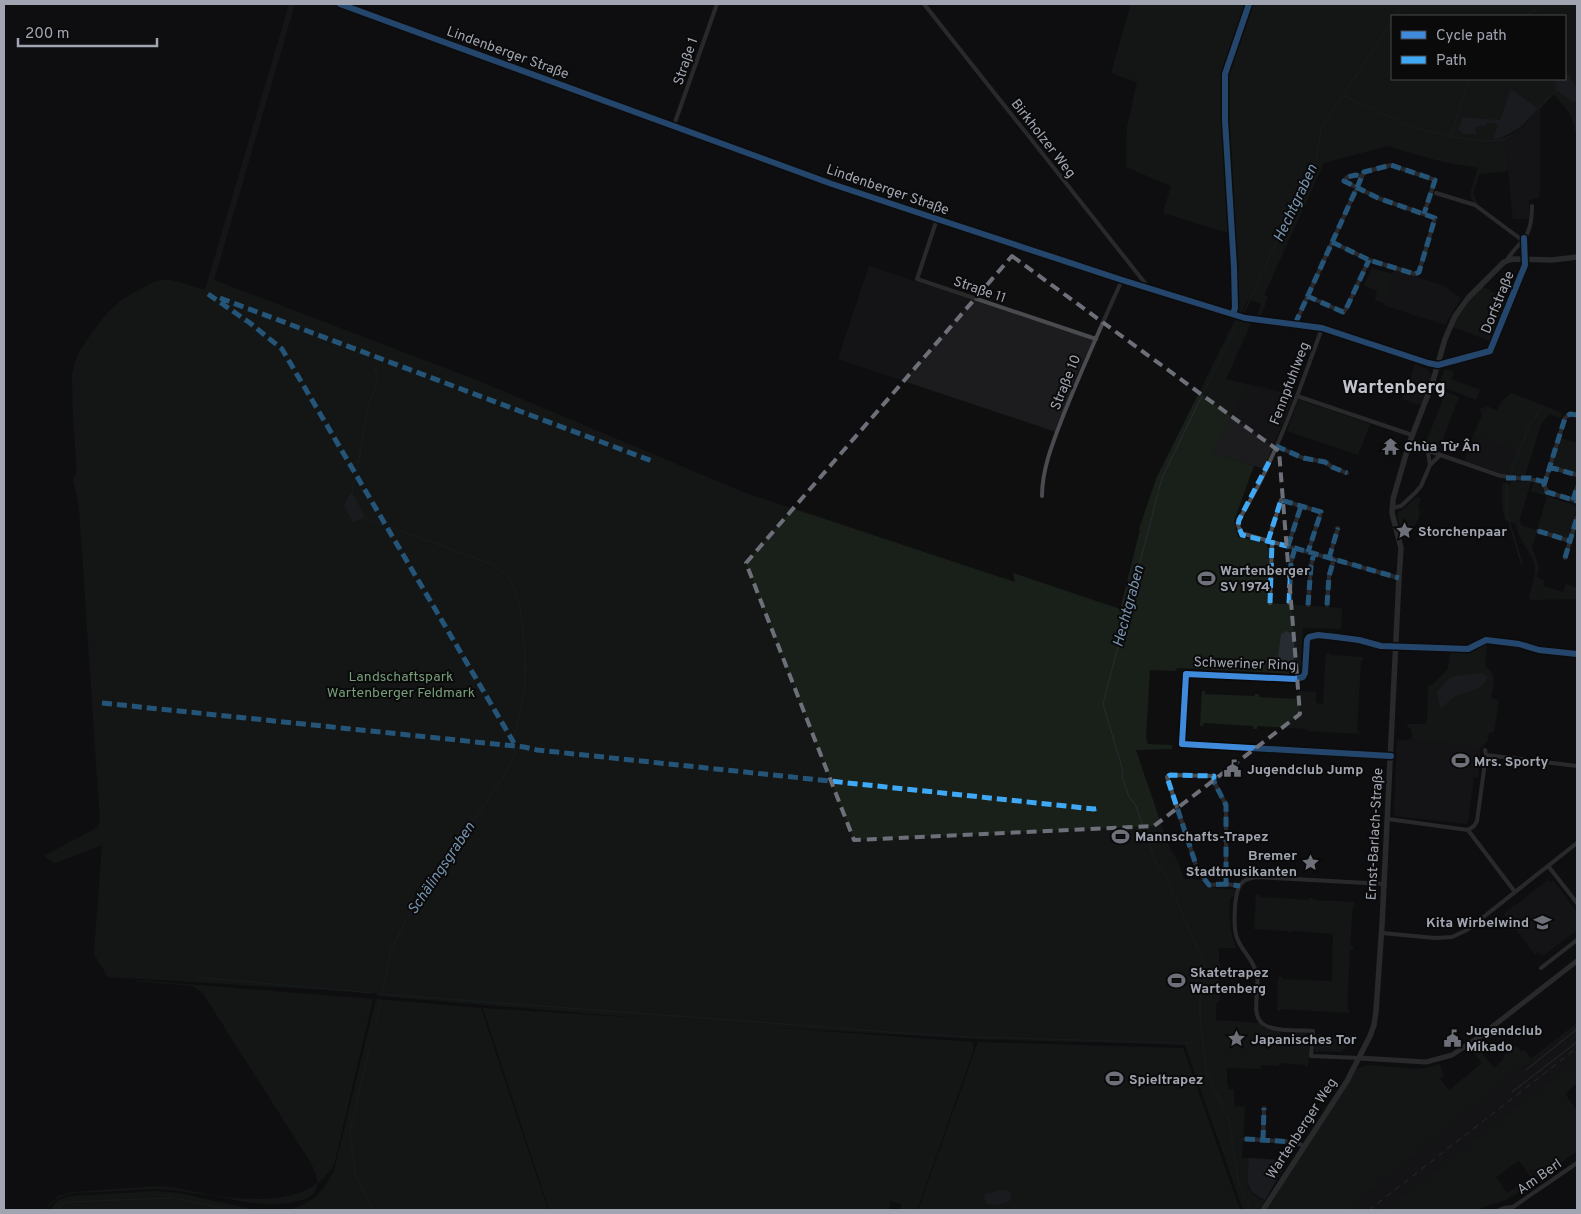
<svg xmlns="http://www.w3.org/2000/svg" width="1581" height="1214" font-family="Overpass,sans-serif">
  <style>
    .built { fill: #1c1c1e }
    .green { fill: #19201a; fill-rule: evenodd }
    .water { fill: #262c32 }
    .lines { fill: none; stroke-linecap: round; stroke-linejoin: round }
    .stream { stroke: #262c32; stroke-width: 1 }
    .minor { stroke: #4a4b4f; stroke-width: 4 }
    .tertiary { stroke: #4a4b4f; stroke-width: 5 }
    .secondary { stroke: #48494c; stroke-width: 5.5 }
    .tram { stroke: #444648; stroke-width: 1 }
    .rail { stroke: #444648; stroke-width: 1; stroke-dasharray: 6 5; stroke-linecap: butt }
    .quiet { stroke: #3fa9f5; stroke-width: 5; stroke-dasharray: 10 5; stroke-linecap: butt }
    .cycleway-casing { stroke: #0a0a0b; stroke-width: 9 }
    .cycleway { stroke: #408adc; stroke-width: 6 }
    .marked { fill: none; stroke: #6d7079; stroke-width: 4; stroke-dasharray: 10 6; stroke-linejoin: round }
    .labels { text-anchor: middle; stroke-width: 4; stroke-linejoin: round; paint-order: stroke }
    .street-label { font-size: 14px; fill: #a0a5b1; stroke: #0a0a0b }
    .poi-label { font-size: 14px; font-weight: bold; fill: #a0a5b1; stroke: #0a0a0b; text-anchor: start }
    .park-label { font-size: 14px; fill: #779d7a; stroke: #0a0a0b }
    .water-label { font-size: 15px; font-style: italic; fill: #7692ad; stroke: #0a0a0b }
    .district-label { font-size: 19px; font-weight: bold; fill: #c1c4cd; stroke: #0a0a0b }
  </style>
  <rect width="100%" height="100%" fill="#0f0f10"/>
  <path class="built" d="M1540,109V189L1539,197L1529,200V219H1513L1505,141L1519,133L1531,117Z
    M869,266L1093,340L1077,374L1056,432L838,359Z
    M1394,270L1444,286L1461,298L1445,325L1383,305Z
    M1415,364L1427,369L1431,374L1430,380L1420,405L1403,399L1404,394L1398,391L1401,381L1409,383Z
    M1247,384L1294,395L1264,469L1211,453Z
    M1473,436L1517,449L1507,475L1464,461Z
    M1412,739L1481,748L1478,777H1474L1468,823L1466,824L1396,816L1394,813L1397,741Z
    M1548,880L1550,882L1553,880L1577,912V930L1542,956L1538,952L1535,955L1504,914Z
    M1577,1023V1060L1385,1210H1347L1528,1061Z"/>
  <path class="green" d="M289,4H295L214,280L479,381L743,492L1015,582L1013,573L1120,609L1140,530L1139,529L1156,479L1235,320L1251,323L1226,379L1247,384L1212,453L1254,466L1234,521L1238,537L1267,543V548L1271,547L1269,603L1342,608L1341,629L1303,628L1301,666H1298L1297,672L1295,674L1177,668L1176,671L1150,670L1146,738L1148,744L1172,745V749L1136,750L1168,844L1179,864L1184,879L1202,880L1206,887L1235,890L1233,897H1230C1229,918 1229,929 1236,948H1219V963H1221L1218,983H1221L1220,1000L1216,1004V1020L1259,1023L1264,1028L1280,1031V1035H1293V1032L1305,1033L1310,1037L1308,1065L1306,1068V1065L1279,1063V1066L1261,1065V1069L1227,1068V1085H1228L1229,1089H1234V1106L1245,1107L1242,1158H1249L1248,1187L1254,1195L1265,1201L1259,1210H1243L1185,1045L973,1039L767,1027L973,1042V1052L917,1210H901V1204L890,1201V1210H549L483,1008L641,1018L378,996L376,993L108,977L94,954L102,845L55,863L44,856L98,827L100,820L79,507L73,479L77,472L73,418L72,375L75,362L80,350L99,323L109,311L123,299L153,282L168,279L205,290Z
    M1131,4H1577V87L1565,70V16H1392V79H1556L1558,87L1575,102L1577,101V137L1571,115L1554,94L1537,112L1505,141L1508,171L1479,174L1473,194L1479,205L1473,202L1470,194L1478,168L1443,162L1387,146L1324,163L1264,295L1268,297L1261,316L1258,315L1261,304L1248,299L1242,312L1237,310L1235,235L1163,213L1171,186L1126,167L1127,127L1137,82L1111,73ZM1537,108L1513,133L1504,138L1498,124L1487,123L1485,126H1475L1477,134L1464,117L1500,120Z
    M1522,263H1524L1506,307L1497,304L1493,308L1487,306L1486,308L1504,312L1490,348L1484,350L1490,341L1453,327C1454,312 1472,297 1482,286L1506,300Z
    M1372,268L1393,274L1384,303L1375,300L1377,291L1364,285Z
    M1445,369L1454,372L1451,379L1480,390L1476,400L1438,385Z
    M1446,392L1459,397L1438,451L1421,445L1422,441L1426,442Z
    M1511,393L1562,413L1561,418L1549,414L1541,424L1525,476H1512L1507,475L1516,449L1473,436L1482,415L1480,408L1484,409L1486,406L1497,410L1502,401Z
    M1300,400L1370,424L1358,455L1287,431L1298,401Z
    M1560,438L1577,443V474L1552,466Z
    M1511,481L1531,482L1520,518L1521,525L1537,530L1532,547L1539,567L1537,577L1544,580L1543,586L1563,592L1566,584L1577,588V599L1531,600L1529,596C1531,589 1535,577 1535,569C1535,555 1518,541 1516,524L1505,520C1502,508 1501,495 1503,482L1510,485Z
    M1534,482C1543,484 1541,492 1548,496C1557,501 1568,502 1577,506L1569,537L1567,538L1542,530L1538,527L1547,496L1531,491Z
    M1417,497L1421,499L1418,506C1424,518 1412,530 1403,537L1397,514Z
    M1484,644H1487L1485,666C1497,674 1494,682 1491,696L1494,699L1499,700L1494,732L1489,733L1488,740L1481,748L1412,739V731L1406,724H1425L1427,721L1428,685H1432L1448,669L1450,651L1469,652Z
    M1326,653H1329L1330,655L1363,657V660L1361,661L1357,730L1359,731V734L1307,731V729L1257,726V729H1253V726L1204,723L1203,726H1200L1202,691H1205V694L1255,696V694H1259V697L1298,699L1299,691L1316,692V703L1323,704Z
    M1256,895H1259L1260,897L1309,900V898H1313V900L1355,902V905H1353L1350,945L1353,946V949H1350L1347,1009H1349V1013L1281,1009L1280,1011H1277L1278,977H1282V979L1332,981L1333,934L1292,931L1289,933L1288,931L1254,929Z
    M135,980L373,999L334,1165C304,1214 231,1198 173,1190C150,1187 124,1191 101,1192C78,1193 61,1190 46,1210H44L58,1196L72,1192C92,1191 113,1189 133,1188C145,1187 157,1186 168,1187C213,1192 263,1214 306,1199C323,1190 318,1177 311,1163L202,992L192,986L135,981Z
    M376,999L481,1008L548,1210H289C314,1202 322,1193 334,1171Z
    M1318,1034H1321V1036L1347,1038V1035H1354L1342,1052L1318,1051V1053L1315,1051C1314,1046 1313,1038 1318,1034Z
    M978,1042L1183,1048L1240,1210H918Z
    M1515,1046L1520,1049V1052L1525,1050L1531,1059L1347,1210H1266L1357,1069L1367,1065L1421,1069L1439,1064L1444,1075L1440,1079L1449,1090L1482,1063L1474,1053L1480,1051L1494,1068L1503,1060L1504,1055Z
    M1577,1060V1083L1565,1094L1577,1111V1151L1538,1179L1530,1169L1529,1170L1536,1180L1522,1189L1520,1185L1531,1177L1519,1161L1496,1177L1507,1193L1518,1186L1520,1191C1512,1197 1503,1202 1493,1204C1487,1206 1484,1206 1478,1210H1385Z
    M156,1191L179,1193L255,1210H49L58,1200L71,1196Z"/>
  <path class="water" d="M1565,70L1577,87V101L1575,102H1572L1557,90L1556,79H1565Z
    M1511,89L1537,108C1525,122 1513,137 1493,139L1498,124L1487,123L1485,126L1475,127L1477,134H1464L1458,130L1463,117L1500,120Z
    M350,494L354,495L364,515L362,519L353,522L344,506Z
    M1287,631L1295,636L1293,667L1292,669L1280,668L1277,665L1281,634Z
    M1481,673L1488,676C1483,691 1469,690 1456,696C1450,699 1446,705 1440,708L1437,692L1449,678L1456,676Z
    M1249,1158L1279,1160L1285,1165L1265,1200C1242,1189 1248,1180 1249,1158Z
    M1002,1190H1006L1011,1192L1010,1201L995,1205L987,1204L984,1198L985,1194Z"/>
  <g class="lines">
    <path class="stream" d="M1396,16L1404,4
      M1524,16L1546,4
      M1344,96L1414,128L1466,139L1486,141L1504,140L1518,132L1528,118L1556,90L1554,79
      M1451,135L1469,79
      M1244,312L1317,156L1321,128L1392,22
      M357,470L368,407L378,381L375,367
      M1511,473L1530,424L1543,406
      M1507,483V514L1522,565
      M352,494L353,484L356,478
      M363,517L383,525
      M390,527L489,563C496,567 503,571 508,577C524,596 527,666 524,691C522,706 517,722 514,737
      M1173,893L1165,874L1155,861L1136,806L1129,797L1122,777L1123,771L1103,704L1162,478L1237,324
      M1175,897L1205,966V976L1200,1000V1018L1207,1075L1229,1120L1238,1181L1251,1210
      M196,977L372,993
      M382,993L391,951L406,920L498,785C504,774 515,761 515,748
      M380,994L904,1033L971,1037
      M376,1021L381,1000
      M978,1037L1181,1043
      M1184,1043H1188
      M370,1047L350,1131L355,1173L373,1210
      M178,1199L232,1210
      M57,1210L63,1204L69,1202L172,1198"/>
    <path class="minor" d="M340,4L832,184L937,219L1122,280L1245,318L1322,328L1428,363L1438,365L1490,351L1525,265L1524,238
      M924,4L1145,283L1144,286
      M674,125L717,4
      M1436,193L1475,205L1522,240
      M937,219L917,279L1096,339
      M1332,242L1369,260L1415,274L1419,272L1435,218L1378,198L1344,181L1347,177L1356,175L1362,177
      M1507,260C1512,251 1521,244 1527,234C1531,226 1532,216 1532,206
      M1307,296L1343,312L1346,309L1369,260
      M1295,324L1364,172L1391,165L1435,180L1424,214
      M1322,328C1304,378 1286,428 1263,476C1256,491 1247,505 1239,520L1238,525L1241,533L1399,578
      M1297,396L1412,435
      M1577,415L1570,414L1565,418L1544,485L1547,492L1577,501
      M1409,444L1498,475C1513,479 1529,478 1544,482
      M1276,446L1303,458L1325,462L1332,467L1347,473
      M1428,452L1430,465
      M1549,467L1577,475
      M1042,496C1042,467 1055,437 1065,411C1083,367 1102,324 1122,280
      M1573,500L1577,487
      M1392,508L1401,506L1415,493L1421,486L1430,465L1439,456
      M1538,531L1570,541
      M1268,541L1281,500L1321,512L1308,552
      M1288,546L1301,506
      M1329,558L1338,528
      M1565,558L1577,517
      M1270,603L1272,542
      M1289,603L1291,562L1295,548
      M1308,605L1311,566L1314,553
      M1327,605L1329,576L1334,559
      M1486,755L1577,766
      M1391,756L1182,744L1186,674L1295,679L1303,677L1305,673L1307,640L1309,637L1318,635L1336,637L1359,640L1381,646L1468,649L1486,640L1519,644L1539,650L1577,654
      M1388,819L1468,830L1474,826L1477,821L1486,755L1485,750
      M1468,830L1515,892
      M1549,867L1577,903
      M1226,884L1209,885L1198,871L1167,777L1170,775L1214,776V782L1226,805V884L1240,886
      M1382,933L1435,938L1452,937L1467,930L1577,843
      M1541,968L1577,940
      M1359,1058L1311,1056L1313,1031C1300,1030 1274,1032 1263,1024C1250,1014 1260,990 1257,976C1254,959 1242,952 1237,938C1233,927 1234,895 1240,885C1244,879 1250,878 1257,877L1385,884
      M1245,1139L1295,1142L1304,1146
      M1263,1140L1264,1108
      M1499,1210L1504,1208L1513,1207L1577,1163"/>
    <path class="tertiary" d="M1359,1058L1426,1062L1452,1055L1479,1037L1577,961"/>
    <path class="secondary" d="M1263,1210L1347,1081L1370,1036L1374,1025L1376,1011L1382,925L1399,578L1401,548L1392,513L1393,499L1409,444L1432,384L1445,339L1455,316L1468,298L1504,262L1513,259L1552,260L1577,257"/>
    <path class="tram" d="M1526,1070L1577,1029
      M1512,1092L1577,1042"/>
    <path class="rail" d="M1369,1210L1577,1048"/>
    <path class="quiet" d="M1332,242L1369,260L1415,274L1419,272L1435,218L1378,198L1344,181L1347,177L1356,175L1362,177
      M208,294L250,323L282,349L514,743
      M1307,296L1343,312L1346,309L1369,260
      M220,298L652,461
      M1295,324L1364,172L1391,165L1435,180L1424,214
      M1577,415L1570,414L1565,418L1544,485L1547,492L1577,501
      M1276,446L1303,458L1325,462L1332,467L1347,473
      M1269,462L1239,520L1238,525L1242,535L1295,548L1399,578
      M1549,467L1577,475
      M1506,478H1530L1544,482
      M1573,500L1577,487
      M1538,531L1570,541
      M1268,541L1281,500L1321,512L1308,552
      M1288,546L1301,506
      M1329,558L1338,528
      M1565,558L1577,517
      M1270,603L1272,542
      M1289,603L1291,562L1295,548
      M1308,605L1311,566L1314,553
      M1327,605L1329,576L1334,559
      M102,703L524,747L537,750L1094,809L1100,808
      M1226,884L1209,885L1198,871L1167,777L1170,775L1214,776V782L1226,805V884L1240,886
      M1245,1139L1295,1142L1304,1146
      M1263,1140L1264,1108"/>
    <defs>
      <path id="cycleway" d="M340,4L832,184L937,219L1122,280L1245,318L1322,328L1428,363L1438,365L1490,351L1525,265L1524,238
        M1233,314L1235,308L1234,267L1225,120V74L1249,4
        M1391,756L1182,744L1186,674L1295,679L1303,677L1305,673L1307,640L1309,637L1318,635L1336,637L1359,640L1381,646L1468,649L1486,640L1519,644L1539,650L1577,654"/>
    </defs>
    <use href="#cycleway" class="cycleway-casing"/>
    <use href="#cycleway" class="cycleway"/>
  </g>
  <path d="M0 0H1581V1214H0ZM1012,256L1279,451L1300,714L1154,826L854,840L746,563Z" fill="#0f0f10" fill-opacity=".55" fill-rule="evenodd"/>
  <path class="marked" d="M1012,256L1279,451L1300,714L1154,826L854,840L746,563Z"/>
  <defs>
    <symbol id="temple-bare" viewBox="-9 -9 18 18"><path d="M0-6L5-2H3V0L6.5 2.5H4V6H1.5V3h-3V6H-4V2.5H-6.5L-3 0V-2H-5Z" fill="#6d7079" stroke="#0a0a0b" stroke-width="2.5" paint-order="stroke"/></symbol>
    <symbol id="sight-bare" viewBox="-9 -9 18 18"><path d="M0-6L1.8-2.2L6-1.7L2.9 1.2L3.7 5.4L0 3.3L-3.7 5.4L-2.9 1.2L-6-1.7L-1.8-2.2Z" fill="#6d7079" stroke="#0a0a0b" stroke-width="2.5" paint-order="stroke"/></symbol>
    <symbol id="stadium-bare" viewBox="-9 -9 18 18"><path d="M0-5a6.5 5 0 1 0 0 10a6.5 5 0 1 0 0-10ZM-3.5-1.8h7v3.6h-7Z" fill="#6d7079" stroke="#0a0a0b" stroke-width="2.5" paint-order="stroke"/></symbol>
    <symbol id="civic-bare" viewBox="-9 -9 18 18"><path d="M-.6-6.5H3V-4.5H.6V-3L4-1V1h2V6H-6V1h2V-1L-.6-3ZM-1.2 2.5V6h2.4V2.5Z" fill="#6d7079" stroke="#0a0a0b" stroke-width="2.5" paint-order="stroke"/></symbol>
    <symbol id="school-bare" viewBox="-9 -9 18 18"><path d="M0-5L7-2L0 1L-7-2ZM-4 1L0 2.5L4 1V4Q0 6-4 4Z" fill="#6d7079" stroke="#0a0a0b" stroke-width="2.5" paint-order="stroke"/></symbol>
  </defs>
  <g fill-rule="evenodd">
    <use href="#temple-bare" x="1378" y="434" width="25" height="25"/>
    <use href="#sight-bare" x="1392" y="518" width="25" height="25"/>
    <use href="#stadium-bare" x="1194" y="566" width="25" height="25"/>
    <use href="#stadium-bare" x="1448" y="748" width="25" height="25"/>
    <use href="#civic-bare" x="1220" y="756" width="25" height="25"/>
    <use href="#stadium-bare" x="1108" y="824" width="25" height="25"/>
    <use href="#sight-bare" x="1298" y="850" width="25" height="25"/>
    <use href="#school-bare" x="1530" y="910" width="25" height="25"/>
    <use href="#stadium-bare" x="1164" y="968" width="25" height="25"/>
    <use href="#civic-bare" x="1440" y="1026" width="25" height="25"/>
    <use href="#sight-bare" x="1224" y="1026" width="25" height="25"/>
    <use href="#stadium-bare" x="1102" y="1066" width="25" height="25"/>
  </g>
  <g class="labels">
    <g class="street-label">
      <text transform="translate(508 52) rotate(20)" y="5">Lindenberger Straße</text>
      <text transform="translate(685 61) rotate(-71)" y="5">Straße 1</text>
      <text transform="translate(1044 138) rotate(52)" y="5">Birkholzer Weg</text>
      <text transform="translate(888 189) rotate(19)" y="5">Lindenberger Straße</text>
      <text transform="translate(980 289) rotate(19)" y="5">Straße 11</text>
      <text transform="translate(1497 302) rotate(-68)" y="5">Dorfstraße</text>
      <text transform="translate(1065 382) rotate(-68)" y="5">Straße 10</text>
      <text transform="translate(1289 383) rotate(-69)" y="5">Fennpfuhlweg</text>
      <text transform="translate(1245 663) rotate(2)" y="5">Schweriner Ring</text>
      <text transform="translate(1374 834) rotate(-87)" y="5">Ernst-Barlach-Straße</text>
      <text transform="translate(1301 1128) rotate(-57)" y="5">Wartenberger Weg</text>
      <text transform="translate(1539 1176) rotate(-35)" y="5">Am Berl</text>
    </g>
    <g class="poi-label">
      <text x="1404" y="451">Chùa Từ Ân</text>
      <text x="1418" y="536">Storchenpaar</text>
      <text x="1220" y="575">Wartenberger<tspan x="1220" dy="16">SV 1974</tspan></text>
      <text x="1474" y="766">Mrs. Sporty</text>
      <text x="1247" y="774">Jugendclub Jump</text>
      <text x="1135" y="841">Mannschafts-Trapez</text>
      <text x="1297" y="860" text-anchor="end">Bremer<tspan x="1297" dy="16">Stadtmusikanten</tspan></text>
      <text x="1529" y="927" text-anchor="end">Kita Wirbelwind</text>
      <text x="1190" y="977">Skatetrapez<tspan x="1190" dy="16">Wartenberg</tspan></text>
      <text x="1466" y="1035">Jugendclub<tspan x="1466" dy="16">Mikado</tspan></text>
      <text x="1251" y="1044">Japanisches Tor</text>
      <text x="1129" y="1084">Spieltrapez</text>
    </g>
    <g class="park-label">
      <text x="401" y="681">Landschaftspark<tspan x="401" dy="16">Wartenberger Feldmark</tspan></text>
    </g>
    <g class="water-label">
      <text transform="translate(1295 203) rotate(-65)" y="5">Hechtgraben</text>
      <text transform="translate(1128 606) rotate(-75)" y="5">Hechtgraben</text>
      <text transform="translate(441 868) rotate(-56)" y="5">Schälingsgraben</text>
    </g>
    <g class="district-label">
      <text x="1394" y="393">Wartenberg</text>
    </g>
  </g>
  <rect width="1581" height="1214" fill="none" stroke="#a0a5b1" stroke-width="10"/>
  <rect x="1391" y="15" width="175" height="65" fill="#0a0a0b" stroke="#46484d"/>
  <rect x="1401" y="31" width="25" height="8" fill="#408adc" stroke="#46484d"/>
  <text x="1436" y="40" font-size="15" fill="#a0a5b1">Cycle path</text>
  <rect x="1401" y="56" width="25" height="8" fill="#3fa9f5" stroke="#46484d"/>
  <text x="1436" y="65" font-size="15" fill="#a0a5b1">Path</text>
  <path d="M18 38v8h139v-8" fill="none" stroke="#a0a5b1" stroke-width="2.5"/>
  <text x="25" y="38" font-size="15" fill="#a0a5b1" stroke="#0a0a0b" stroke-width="4" paint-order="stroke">200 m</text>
</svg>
